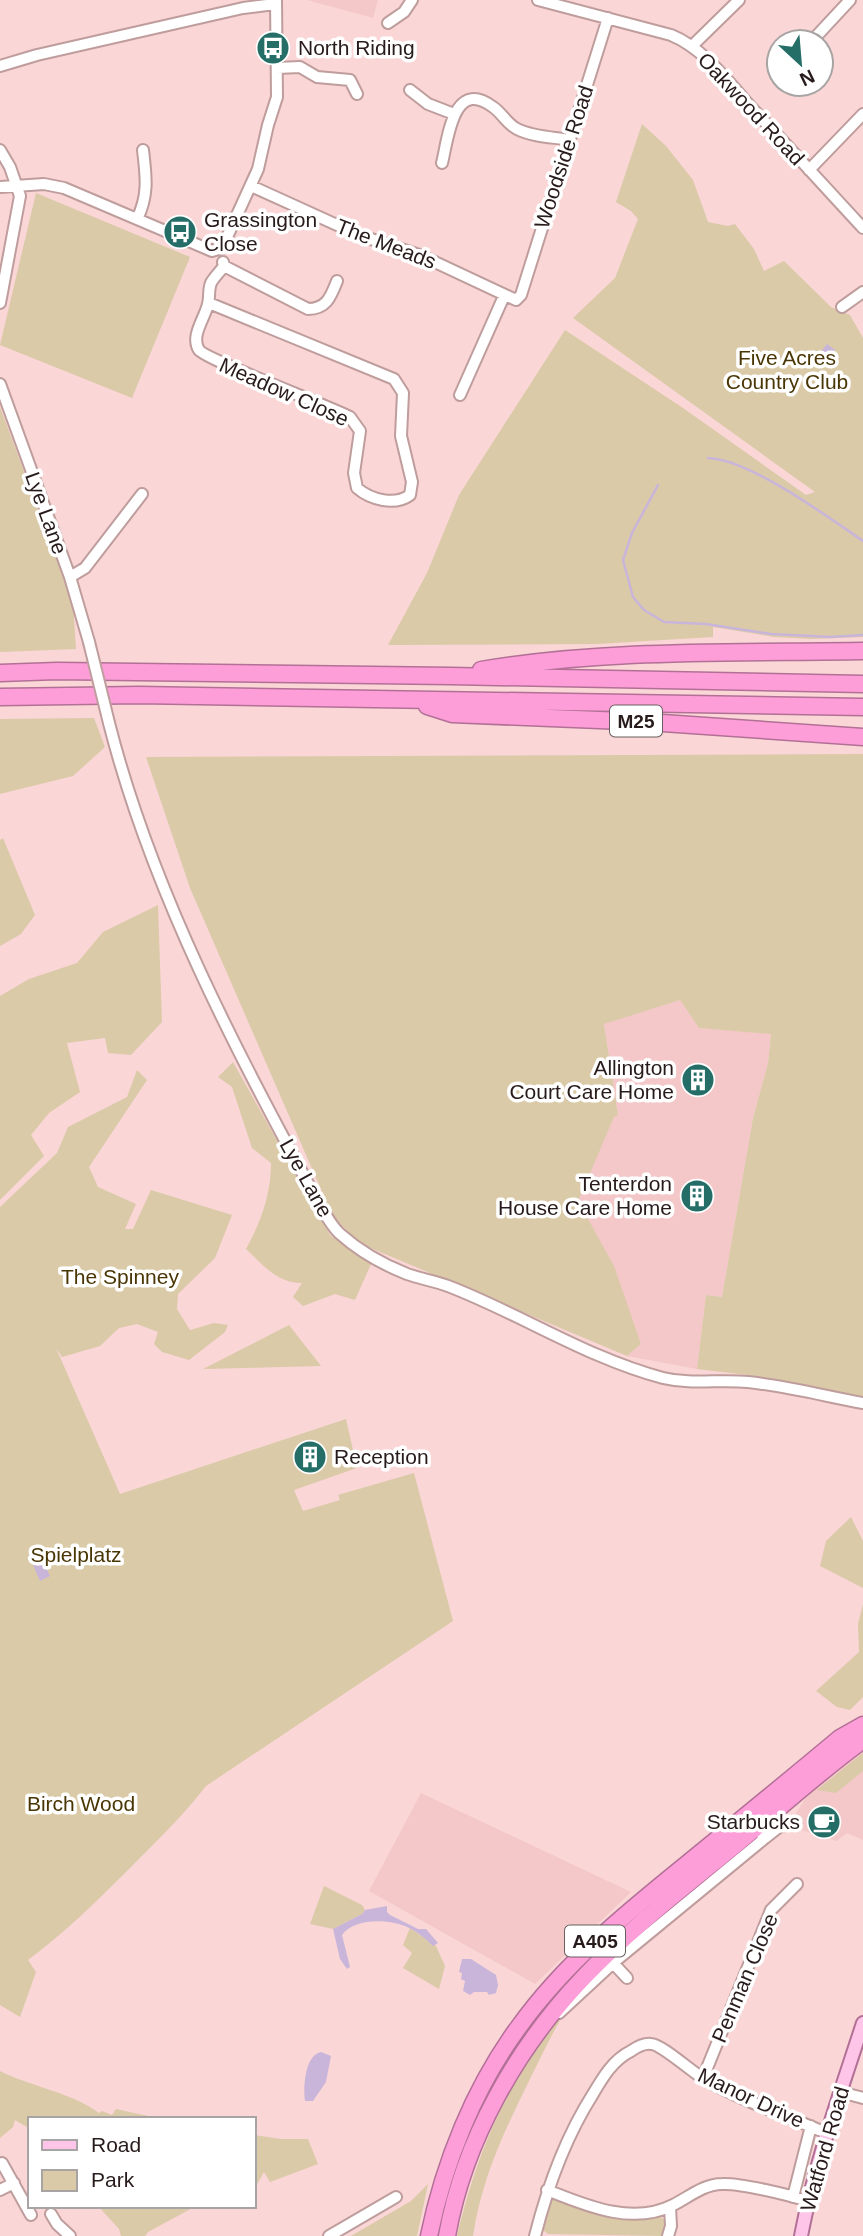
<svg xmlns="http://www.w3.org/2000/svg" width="863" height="2236" font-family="Arial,sans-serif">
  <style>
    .built { fill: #f4c8c8 }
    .green { fill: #dacaa8 }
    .water { fill: #c9b5da }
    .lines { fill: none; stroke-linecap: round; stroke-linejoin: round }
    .stream { stroke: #c9b5da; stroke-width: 2.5 }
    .minor-casing { stroke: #bf9d9d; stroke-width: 14 }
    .major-casing { stroke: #b27096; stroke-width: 16 }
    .highway-casing { stroke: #b27096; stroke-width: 19 }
    .minor { stroke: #fff; stroke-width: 10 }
    .major { stroke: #fec5e8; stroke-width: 12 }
    .highway { stroke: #fd9ed8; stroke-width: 16 }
    .minor-bridge-casing { stroke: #bf9d9d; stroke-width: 14; stroke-linecap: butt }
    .minor-bridge { stroke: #fff; stroke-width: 10 }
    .labels { text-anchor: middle; stroke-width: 7; stroke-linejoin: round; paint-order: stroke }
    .shield { fill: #fff; stroke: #685f5f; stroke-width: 2 }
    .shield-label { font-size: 19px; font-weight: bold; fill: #281b1b }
    .poi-label { font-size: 21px; fill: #281b1b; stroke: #fff; text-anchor: start }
    .street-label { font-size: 21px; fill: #281b1b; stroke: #fff }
    .park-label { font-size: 21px; fill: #4a3604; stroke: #fff }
  </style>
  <rect width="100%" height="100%" fill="#fad6d6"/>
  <path class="built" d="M307,0H378L373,18Z
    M680,1000L699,1028L771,1033L768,1063L753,1118L722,1297L706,1295L697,1369L627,1356L641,1344L578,1197L614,1117L618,1115L604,1023Z
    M863,1750V1840L847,1833L837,1841L788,1826L805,1799L819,1784Z
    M421,1793L631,1892L535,1984L369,1891Z"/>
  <path class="green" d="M642,124L666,146L693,180L708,222L728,226L735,224L754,249L764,271L784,261L831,307L850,315L863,338V637L812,639L774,637L713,627V637L597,644L388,645L427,573L459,495L565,330L683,408L806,495L815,492L573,318L615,278L638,219L631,211L616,202Z
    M36,193L190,257L132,398L0,345Z
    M0,407L73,603L76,649L0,652Z
    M94,718L105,747L73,776L0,794V719Z
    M863,754V1398L748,1375L697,1369L706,1295L722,1297L753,1118L768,1063L771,1034L699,1028L680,1000L604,1024L618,1115L614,1117L578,1201L614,1266L641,1344L627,1356L361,1244L333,1217L190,888L146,757Z
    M3,838L35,915L21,934L0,946V840Z
    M158,905L162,1022L131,1055L108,1053L105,1038L67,1043L80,1092L49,1113L31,1135L44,1156L0,1200V996L29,979L77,963L103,932Z
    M233,1062L330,1235L371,1264L355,1300L335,1294L303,1306L293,1297L302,1283C277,1283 263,1265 246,1249C261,1222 271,1194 271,1163L252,1148L232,1087L218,1077Z
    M137,1070L147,1080L89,1167L98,1187L136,1204L125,1229H133L151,1190L232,1215L215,1258L178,1294L177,1309L190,1330L214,1323L228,1325L225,1332L189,1360L162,1352L154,1344L158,1332L137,1324L119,1328L100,1346L62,1357L56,1348L120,1494L346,1419L357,1468L294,1490L303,1511L340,1500L338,1495L414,1473L453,1621L206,1786C181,1818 153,1845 125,1873C94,1904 63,1934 28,1960L36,1972L20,2017L0,2005V1207L57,1153L68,1127L127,1097Z
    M289,1325L321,1366L203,1369Z
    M851,1517L863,1541V1588L820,1566L826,1541Z
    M863,1604V1697L850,1710L837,1707L816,1691L859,1652L858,1624Z
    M863,1753V1771L836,1793L817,1790Z
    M324,1886L362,1905L365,1910L362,1914L333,1929L310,1924Z
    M410,1928L436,1946L445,1966L439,1989L403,1968L412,1953L403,1945Z
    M568,2008C553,2030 542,2055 530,2079C504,2132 482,2177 473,2236H457C474,2167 493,2115 532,2056C543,2039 554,2022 568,2008Z
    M0,2071C31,2087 71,2092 99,2113L102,2111L112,2115L116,2109L162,2119H30V2129L15,2120L13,2127L0,2138Z
    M254,2135L281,2139H308L318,2164L270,2182L264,2172L254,2190Z
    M428,2184L417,2236H351L411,2201Z
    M557,2198L658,2215L666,2221V2234L663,2236L548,2234L542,2229L549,2200Z
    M98,2206H196L148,2232L145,2236H121L119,2229Z"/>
  <path class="water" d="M827,344L835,350L820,369L812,363Z
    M36,1553L40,1554L50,1576L40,1581L30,1558Z
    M387,1906V1912L390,1915L418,1929H426L438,1943L433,1946C425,1938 415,1930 405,1926C387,1919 354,1918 342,1935L350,1967L347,1969L340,1959L333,1929L362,1914L365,1910Z
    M462,1959H471L496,1975L498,1985L496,1993L489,1995L487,1992H474L470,1995L463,1991L465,1981L461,1979L462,1973L459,1972Z
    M321,2052L331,2056L326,2082L313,2101H305C303,2087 305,2055 321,2052Z"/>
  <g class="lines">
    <path class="stream" d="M708,458C749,459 828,517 863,541
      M658,485L632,533L623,560L633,597L644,610L664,622L706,624L771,634L831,637L863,635"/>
    <defs>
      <path id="minor" d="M538,0L671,35C703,48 727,80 750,106C788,146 825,187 863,228
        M388,23L404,12L412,0
        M811,42L850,0
        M692,46L739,0
        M0,66L37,55L243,8L275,4
        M277,68L300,67L317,77L350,80L357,94
        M410,90L428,104L454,114
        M0,150L10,167L20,196L0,303
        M442,163C448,139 453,77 493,107C502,113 507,124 517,129C533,137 553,137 570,140
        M809,170L863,114
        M251,186L359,235L422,256L516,300L521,295L608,18
        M0,187L44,184L64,188L212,251L222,248L258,169L268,125L277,97L276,0
        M137,219C149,195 146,176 143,150
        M223,262L224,266L308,309C327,309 331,296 337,281
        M209,303L394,379L403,393L401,436L412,482L410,495C395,506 371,500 357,488L354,473L360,431L350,417C329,406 205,359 199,350C190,336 205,318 208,304C210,297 208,290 211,283C214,277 220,272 224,266
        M842,307L863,292
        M0,384L70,577L89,642
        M460,395L504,296
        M70,577L85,568L142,494
        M109,723C152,892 236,1050 318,1202C325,1213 330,1224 339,1233C358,1250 384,1265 407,1274C421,1279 435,1281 448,1286C521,1314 587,1358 663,1378C692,1385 719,1379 748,1382C786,1386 825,1396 863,1403
        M765,1838L784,1823
        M613,1963L627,1978
        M559,2013L613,1963L765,1838L762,1835L769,1818
        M703,2078L771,1910L797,1884
        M840,2092L863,2098
        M2,2163L31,2215
        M0,2190L14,2183
        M547,2190C585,2205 632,2226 673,2205C689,2197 704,2184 722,2184C741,2183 789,2195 808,2201
        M793,2197L811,2126
        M51,2214L57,2224L70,2236
        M329,2236L396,2197
        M535,2236C548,2185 565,2138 593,2094C603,2077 613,2060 631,2051C637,2047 644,2043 651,2044C661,2044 692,2072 704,2079C742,2101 785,2115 826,2133
        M668,2236L671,2226L670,2207"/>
      <path id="major" d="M801,2236C815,2163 840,2094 863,2023"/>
      <path id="highway" d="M481,670C606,649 736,653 863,651
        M0,673L57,671L451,676L863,684
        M0,697L139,695L863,707
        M427,706L452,714L648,722L863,737
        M429,2236C444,2163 474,2088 518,2028C566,1961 630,1910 693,1859C742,1819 791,1779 840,1738L863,1725
        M447,2236C464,2140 517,2047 584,1977C628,1931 679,1891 728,1851C773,1814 816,1774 863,1740"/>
    </defs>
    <use href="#minor" class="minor-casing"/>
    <use href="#major" class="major-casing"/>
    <use href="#highway" class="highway-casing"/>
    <use href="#minor" class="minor"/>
    <use href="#major" class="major"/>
    <use href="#highway" class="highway"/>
    <defs>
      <path id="minor-bridge" d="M89,642L109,723"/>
    </defs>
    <use href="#minor-bridge" class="minor-bridge-casing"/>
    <use href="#minor-bridge" class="minor-bridge"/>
  </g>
  <defs>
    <symbol id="bus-disc" viewBox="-11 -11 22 22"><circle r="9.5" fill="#256e68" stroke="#fff"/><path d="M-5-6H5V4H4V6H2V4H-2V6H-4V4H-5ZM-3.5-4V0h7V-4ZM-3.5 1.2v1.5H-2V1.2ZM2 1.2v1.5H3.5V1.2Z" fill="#fff"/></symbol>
    <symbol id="building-disc" viewBox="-11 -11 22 22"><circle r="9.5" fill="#256e68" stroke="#fff"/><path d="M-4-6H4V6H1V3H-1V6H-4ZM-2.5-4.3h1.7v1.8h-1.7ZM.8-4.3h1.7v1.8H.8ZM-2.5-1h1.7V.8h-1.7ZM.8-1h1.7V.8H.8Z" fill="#fff"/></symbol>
    <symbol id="cafe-disc" viewBox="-11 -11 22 22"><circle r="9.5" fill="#256e68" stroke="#fff"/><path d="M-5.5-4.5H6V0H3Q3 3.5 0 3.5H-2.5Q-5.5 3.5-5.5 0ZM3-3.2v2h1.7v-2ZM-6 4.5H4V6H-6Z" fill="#fff"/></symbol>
  </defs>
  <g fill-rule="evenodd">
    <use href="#bus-disc" x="254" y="29" width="38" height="38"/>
    <use href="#bus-disc" x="161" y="213" width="38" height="38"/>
    <use href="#building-disc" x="679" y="1061" width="38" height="38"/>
    <use href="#building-disc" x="678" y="1177" width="38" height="38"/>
    <use href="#building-disc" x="291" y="1438" width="38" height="38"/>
    <use href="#cafe-disc" x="805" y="1803" width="38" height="38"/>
  </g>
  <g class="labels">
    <g class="shield">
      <rect x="610" y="705.5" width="52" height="31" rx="5"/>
      <rect x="565" y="1925.5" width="60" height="31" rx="5"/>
    </g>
    <g class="shield-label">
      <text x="636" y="728">M25</text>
      <text x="595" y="1948">A405</text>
    </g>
    <g class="poi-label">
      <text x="298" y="55">North Riding</text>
      <text x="204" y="227">Grassington<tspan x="204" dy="24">Close</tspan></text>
      <text x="674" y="1075" text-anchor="end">Allington<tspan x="674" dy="24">Court Care Home</tspan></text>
      <text x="672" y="1191" text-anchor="end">Tenterdon<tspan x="672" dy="24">House Care Home</tspan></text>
      <text x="334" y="1464">Reception</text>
      <text x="800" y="1829" text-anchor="end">Starbucks</text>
    </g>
    <g class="street-label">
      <text transform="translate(751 109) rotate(47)" y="7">Oakwood Road</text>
      <text transform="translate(564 157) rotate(-72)" y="7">Woodside Road</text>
      <text transform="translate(386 244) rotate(21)" y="7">The Meads</text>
      <text transform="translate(284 392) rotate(24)" y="7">Meadow Close</text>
      <text transform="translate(46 513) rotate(70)" y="7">Lye Lane</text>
      <text transform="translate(306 1178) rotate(61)" y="7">Lye Lane</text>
      <text transform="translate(745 1978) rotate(-67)" y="7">Penman Close</text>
      <text transform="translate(751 2098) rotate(25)" y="7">Manor Drive</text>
      <text transform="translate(825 2149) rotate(-74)" y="7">Watford Road</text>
    </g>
    <g class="park-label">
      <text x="787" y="365">Five Acres<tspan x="787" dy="24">Country Club</tspan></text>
      <text x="120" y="1284">The Spinney</text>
      <text x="76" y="1562">Spielplatz</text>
      <text x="81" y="1811">Birch Wood</text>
    </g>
  </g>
  <rect x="28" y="2117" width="228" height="91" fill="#ffffff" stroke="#a9a4a4" stroke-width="2"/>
  <rect x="42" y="2140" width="35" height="10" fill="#fec5e8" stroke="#a9a4a4" stroke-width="2"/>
  <text x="91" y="2152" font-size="21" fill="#281b1b">Road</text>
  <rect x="42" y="2170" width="35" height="21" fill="#dacaa8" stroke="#a9a4a4" stroke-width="2"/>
  <text x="91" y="2187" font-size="21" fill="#281b1b">Park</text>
  <g transform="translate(800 63) rotate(154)"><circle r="33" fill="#ffffff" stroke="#a9a4a4" stroke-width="2"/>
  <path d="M0-5L12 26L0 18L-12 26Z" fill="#256e68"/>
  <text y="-10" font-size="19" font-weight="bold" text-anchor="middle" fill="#281b1b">N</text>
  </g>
</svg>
